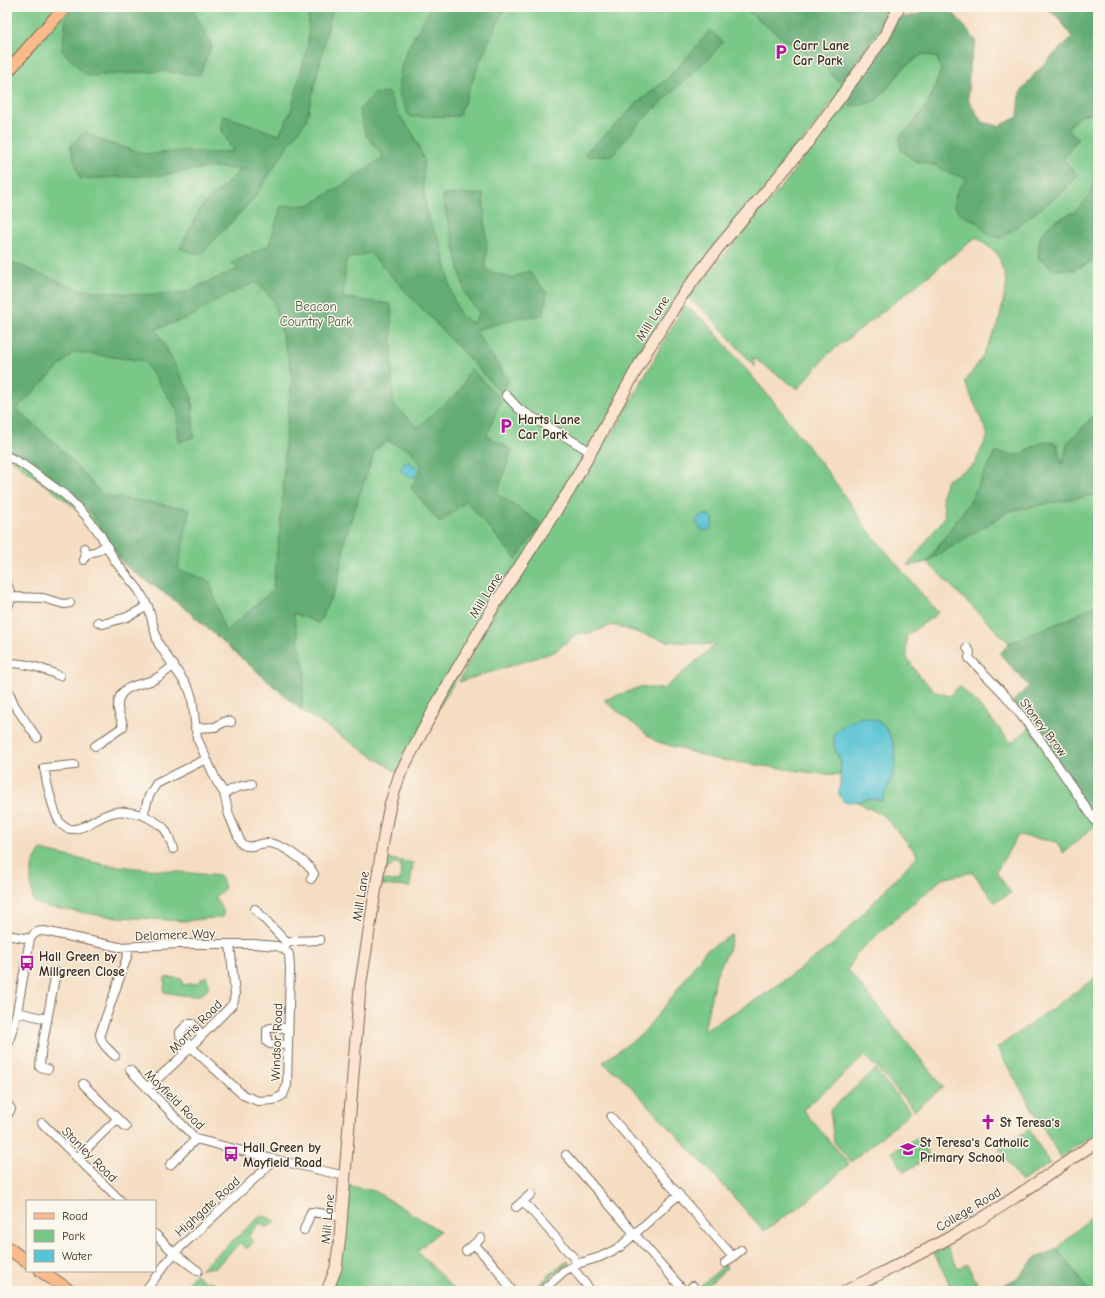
<svg xmlns="http://www.w3.org/2000/svg" width="1105" height="1298" font-family="'Comic Neue',sans-serif">
  <style>
    .green { fill: #7ac888; stroke: #5a7953 }
    .forest { fill: #63ac74; stroke: #4f6b49; fill-rule: evenodd }
    .water { fill: #58c3d3; stroke: #4a7678 }
    .lines { fill: none; stroke-linecap: round; stroke-linejoin: round }
    .street-casing { stroke: #7c6957; stroke-width: 10 }
    .secondary-casing { stroke: #7c6957; stroke-width: 13 }
    .primary-casing { stroke: #7c6957; stroke-width: 14 }
    .street { stroke: #fff; stroke-width: 8 }
    .secondary { stroke: #fde4d1; stroke-width: 11 }
    .primary { stroke: #fabb8c; stroke-width: 12 }
    .labels { text-anchor: middle; stroke-width: 3; stroke-linejoin: round; paint-order: stroke }
    .poi-label { font-size: 13px; font-weight: bold; fill: #3b2a1e; stroke: #fbf7ec; text-anchor: start }
    .park-label { font-size: 13px; fill: #4e593e; stroke: #fbf7ec }
    .street-label { font-size: 13px; fill: #3b2a1e; stroke: #fbf7ec }
  </style>
  <rect width="100%" height="100%" fill="#fbf7ec"/>
  <filter id="ink" filterUnits="userSpaceOnUse"><feTurbulence type="fractalNoise" baseFrequency=".025" numOctaves="2"/><feDisplacementMap in="SourceGraphic" scale="8" xChannelSelector="R" yChannelSelector="G"/><feConvolveMatrix kernelMatrix="1 2 1 2 8 2 1 2 1" color-interpolation-filters="sRGB"/></filter>
  <filter id="wash" filterUnits="userSpaceOnUse"><feTurbulence type="fractalNoise" baseFrequency=".012" numOctaves="4" result="noise"/><feDisplacementMap in="SourceGraphic" scale="16" xChannelSelector="R" yChannelSelector="G"/><feGaussianBlur stdDeviation="0.9" result="paint"/><feColorMatrix in="noise" values="0 0 0 0 0 0 0 0 0 0 0 0 0 0 0 0 0 1.4 0 .05"/><feComposite in="paint" operator="in"/></filter>
  <g filter="url(#wash)">
    <rect width="100%" height="100%" fill="#f5ddc2"/>
    <path class="green" d="M14,7H60L7,67V12Z
      M65,7H898L884,37L681,297L400,774L301,710L181,605L126,566L110,551L86,516L7,456V72Z
      M923,54L937,58L941,70L930,100L915,121L899,138L915,161L935,165L948,173L961,176L967,180L958,189L961,215L975,221L990,235L1039,209L1060,194L1077,176L1063,159L1078,138L1067,128L1081,115L1098,111V167L1095,176L1090,196L1074,212L1050,224L1040,237L1074,270L1098,258V410L1080,432L1068,442L1062,466L1057,444L1044,441L1018,455L995,453L969,503L928,561L1009,511L1098,494V604L1069,619L1009,643L927,562L907,566L945,517L942,495L947,480L974,465L988,435L965,382L981,359L999,322L1007,283L998,254L976,237L922,281L828,354L798,389L752,357L755,367L709,315L688,298L788,179L853,87L877,100L906,66Z
      M684,305L706,322L773,401L833,479L871,534L938,613L906,636L907,658L919,676L936,692L949,696L960,686L986,713L1011,743L1031,727L1097,824L1063,853L1056,842L1018,835L996,872L1011,893L994,902L973,872L942,879L887,926L856,954L848,970L943,1087L915,1110L865,1056L803,1110L849,1164L810,1199L764,1231L716,1177L619,1074L611,1070L603,1062L642,1034L672,997L705,951L732,935L728,951L716,975L704,1030L764,995L836,942L918,855L884,816L857,802L865,799L882,800C894,771 902,755 885,726L834,746L841,762L840,775L814,773L715,759L655,741L604,700L640,687L664,689L715,645L666,641L613,625L590,633L577,634L554,652L459,682C501,595 556,515 606,433L611,437Z
      M41,850L106,865L221,876L225,888L215,897L224,912L222,917L184,921L104,916L47,907L34,903C30,883 28,867 41,850Z
      M384,858L413,863L410,887L380,885L381,880L400,881L401,865L393,864L390,868L388,867L386,871L382,872Z
      M206,976C218,1004 178,995 164,992L165,977L182,979V985L197,983Z
      M1098,976V1132L1060,1157L997,1048Z
      M875,1070L911,1112L851,1162L834,1142L830,1110Z
      M1029,1129L1050,1164L1021,1182L999,1149Z
      M918,1137L930,1157L904,1172L892,1152Z
      M346,1185L375,1191L440,1231L417,1251L456,1291H339L333,1288Z
      M1098,1210V1291H1089L1057,1249Z
      M262,1215L276,1221L268,1227H264L260,1223L248,1236L254,1242L247,1249L240,1243L216,1267L200,1269Z
      M947,1247L958,1268L967,1264L980,1289L987,1286L990,1291H953L934,1253Z
      M568,1261L569,1264L559,1270L537,1291H532L557,1268Z
      M725,1265L727,1268L702,1291H694Z
      M195,1274L204,1281L214,1282L210,1286L215,1291H183Z"/>
    <path class="forest" d="M74,7H193L192,8L212,45L200,75L163,71L87,76L62,51L66,16Z
      M309,7H333L306,121L291,141L254,198L200,255L180,248L202,206L242,169L213,167L163,175L80,179L70,145L86,132L105,142L146,154L186,151L215,153L233,151L222,131L223,115L279,135L291,111L308,45Z
      M431,7H505L479,63L459,116L410,117C407,110 400,100 399,92C396,61 417,33 431,7Z
      M746,7H892L842,84L812,56L782,38L749,12Z
      M928,7H941L955,15L976,41L969,68L968,99L982,122L999,126L1018,117L1020,93L1037,71L1072,37L1058,17L1044,7H1098V111L1081,115L1066,129L1078,138L1063,159L1077,175L1060,194L1001,238L990,235L975,221L961,215L953,205L958,189L966,180L961,176L948,173L935,165L915,161L901,150L899,138L915,121L930,100L941,70L937,58L923,54L904,67L877,100L862,105L850,107L853,87L897,18L918,15Z
      M710,30L723,42L712,55L639,123L613,155L589,157L584,154L620,121L636,104L667,79L693,51Z
      M388,92L397,112L414,135L424,160L423,183L427,216L441,244L452,295L461,316L473,323L479,313L465,293L442,195L483,194L487,247L485,265L488,271L511,278L529,271L547,294L543,315L517,318L475,330L509,381L502,394L370,253L346,259L343,298L391,304L393,405L418,427L460,391L470,368L501,399L487,436L512,450L497,494L542,524L516,559L466,501L440,523L411,488L422,467L411,450L387,441L375,450L346,535L338,582L319,623L293,613L305,672L301,710L181,605L126,566L90,511L35,463L7,448V259L11,262L80,290L144,295L185,292L238,269L232,263L269,245L281,206L309,205L343,185L384,157L366,135L359,110L374,94ZM256,282L273,300L292,372L285,444L282,508L273,590L225,632L210,582L178,569L190,509L103,495L56,444L16,409L74,352L144,361L177,410L179,442L194,437L192,397L156,329L192,316L217,300Z
      M1098,167V258L1074,270L1053,269L1038,258L1040,237L1050,224L1074,212L1090,196Z
      M1098,410V494L1009,511L927,562L969,503L995,453L1018,455L1044,441L1057,444L1062,465L1068,442L1080,431Z
      M1098,604V825L1011,703L1029,686L1000,654L1009,643L1069,619Z
      M1057,1249L1089,1291H993L1017,1278L1034,1259Z"/>
    <path class="water" d="M406,461L419,468L414,478L400,471Z
      M704,515H710L713,519L712,527L708,531L700,529L696,521L698,517Z
      M861,717C889,717 899,747 894,771C892,780 886,791 882,800C868,797 857,803 844,802L839,795L841,762L834,746V733L847,723Z"/>
  </g>
  <g filter="url(#ink)">
    <g class="lines">
      <defs>
        <path id="street" d="M506,395L519,409L591,452
          M7,456L22,464L65,495L86,516L100,534L115,561L138,589L148,606L158,643L189,689L192,698L197,738L217,782L224,793L229,815L241,843C249,851 259,842 268,843C281,843 309,863 314,874L311,879
          M84,548L86,554L84,560
          M86,554L97,551L107,545
          M7,584L12,597L7,609
          M12,597L43,598L64,604L70,603
          M98,622L103,624L127,617L148,606
          M967,648L970,652L969,658L1005,695L1039,738L1098,825
          M7,663C28,663 41,668 60,676
          M7,688L15,706L37,738
          M195,728L215,727L226,721L231,722
          M95,746L123,727C123,720 117,713 118,706C118,685 138,686 153,680C161,676 167,671 174,665
          M74,765L44,768C46,780 54,817 62,825C66,829 73,830 79,828C91,825 101,814 116,812C124,810 135,814 143,815
          M224,793L238,787L252,784
          M173,849C166,826 164,826 143,815L149,796L156,784L206,759
          M255,909L287,943
          M7,935L30,939
          M17,1012L47,1019
          M202,1035L193,1024H188L180,1032V1035L190,1046L243,1095L258,1101L274,1100L283,1095L287,1085L290,968L289,954L284,949
          M287,1045L270,1044L267,1042V1030L270,1028H288
          M7,1049L17,1012L30,939C34,933 37,931 44,931L119,947L178,944H253L277,946L284,949L287,943L294,941L320,940
          M115,1056C108,1049 101,1044 100,1034L128,954L127,947
          M48,1069L40,1067L41,1053L56,972
          M130,1070L196,1139L273,1159L345,1176
          M83,1084L126,1127
          M147,1088L175,1063L232,1005L234,1000L235,994L230,944
          M7,1103L11,1109L7,1116
          M611,1117L733,1257
          M42,1123L121,1201
          M566,1155L684,1291
          M77,1158L117,1119
          M170,1165L196,1139
          M523,1201L573,1257L577,1264
          M516,1207L531,1194
          M304,1230L311,1212L341,1216
          M155,1234L174,1253L198,1271
          M474,1244L497,1269L512,1291
          M466,1251L481,1238
          M725,1263L741,1250
          M572,1267L591,1291
          M145,1291L174,1253L265,1169L273,1159
          M542,1291L564,1271L572,1267L577,1264L600,1257L620,1247L679,1194
          M687,1291L693,1286"/>
        <path id="secondary" d="M327,1291L336,1268L340,1236L360,988L385,830L390,805L400,774L439,700L495,604L569,491L648,349L681,297L718,248L807,143L884,37L899,7
          M846,1291C885,1271 925,1252 963,1230C1009,1203 1053,1171 1098,1141"/>
        <path id="primary" d="M7,72L65,7
          M7,1247L27,1262
          M41,1271L70,1291"/>
      </defs>
      <use href="#street" class="street-casing"/>
      <use href="#secondary" class="secondary-casing"/>
      <use href="#primary" class="primary-casing"/>
      <use href="#street" class="street"/>
      <use href="#secondary" class="secondary"/>
      <use href="#primary" class="primary"/>
    </g>
  </g>
  <defs>
    <symbol id="parking-bare" viewBox="-9 -9 18 18"><path d="M-3.5-5.5H1a3.5 3.5 0 0 1 0 7H-1V5.5H-3.5ZM-1-3.4V-.6H.8a1.4 1.4 0 0 0 0-2.8Z" fill="#b5179e" stroke="#fbf7ec" stroke-width="2.5" paint-order="stroke"/></symbol>
    <symbol id="bus-bare" viewBox="-9 -9 18 18"><path d="M-5-6H5V4H4V6H2V4H-2V6H-4V4H-5ZM-3.5-4V0h7V-4ZM-3.5 1.2v1.5H-2V1.2ZM2 1.2v1.5H3.5V1.2Z" fill="#b5179e" stroke="#fbf7ec" stroke-width="2.5" paint-order="stroke"/></symbol>
    <symbol id="church-bare" viewBox="-9 -9 18 18"><path d="M-1.2-6h2.4v3.5h3.3v2.4h-3.3V6h-2.4V-.1h-3.3v-2.4h3.3Z" fill="#b5179e" stroke="#fbf7ec" stroke-width="2.5" paint-order="stroke"/></symbol>
    <symbol id="school-bare" viewBox="-9 -9 18 18"><path d="M0-5L7-2L0 1L-7-2ZM-4 1L0 2.5L4 1V4Q0 6-4 4Z" fill="#b5179e" stroke="#fbf7ec" stroke-width="2.5" paint-order="stroke"/></symbol>
  </defs>
  <g fill-rule="evenodd">
    <use href="#parking-bare" x="770" y="41" width="22" height="22"/>
    <use href="#parking-bare" x="495" y="415" width="22" height="22"/>
    <use href="#bus-bare" x="16" y="952" width="22" height="22"/>
    <use href="#church-bare" x="977" y="1111" width="22" height="22"/>
    <use href="#school-bare" x="897" y="1138" width="22" height="22"/>
    <use href="#bus-bare" x="220" y="1143" width="22" height="22"/>
  </g>
  <g class="labels">
    <g class="poi-label">
      <text x="793" y="50">Carr Lane<tspan x="793" dy="15">Car Park</tspan></text>
      <text x="518" y="424">Harts Lane<tspan x="518" dy="15">Car Park</tspan></text>
      <text x="39" y="961">Hall Green by<tspan x="39" dy="15">Millgreen Close</tspan></text>
      <text x="1000" y="1127">St Teresa's</text>
      <text x="920" y="1147">St Teresa's Catholic<tspan x="920" dy="15">Primary School</tspan></text>
      <text x="243" y="1152">Hall Green by<tspan x="243" dy="15">Mayfield Road</tspan></text>
    </g>
    <g class="park-label">
      <text x="316" y="311">Beacon<tspan x="316" dy="15">Country Park</tspan></text>
    </g>
    <g class="street-label">
      <text transform="translate(652 318) rotate(-58)" y="5">Mill Lane</text>
      <text transform="translate(485 595) rotate(-58)" y="5">Mill Lane</text>
      <text transform="translate(1044 727) rotate(53)" y="5">Stoney Brow</text>
      <text transform="translate(360 896) rotate(-81)" y="5">Mill Lane</text>
      <text transform="translate(175 934) rotate(-2)" y="5">Delamere Way</text>
      <text transform="translate(195 1026) rotate(-45)" y="5">Morris Road</text>
      <text transform="translate(276 1042) rotate(-88)" y="5">Windsor Road</text>
      <text transform="translate(175 1099) rotate(45)" y="5">Mayfield Road</text>
      <text transform="translate(90 1154) rotate(45)" y="5">Stanley Road</text>
      <text transform="translate(207 1206) rotate(-42)" y="5">Highgate Road</text>
      <text transform="translate(968 1209) rotate(-31)" y="5">College Road</text>
      <text transform="translate(327 1219) rotate(-85)" y="5">Mill Lane</text>
    </g>
  </g>
  <rect width="1105" height="1298" fill="none" stroke="#fbf7ec" stroke-width="24"/>
  <rect x="26" y="1200" width="130" height="72" fill="#fbf7ec" stroke="#aea59a"/>
  <rect x="34" y="1213" width="20" height="6" fill="#fabb8c" stroke="#aea59a"/>
  <text x="62" y="1220" font-size="12" fill="#3b2a1e">Road</text>
  <rect x="34" y="1230" width="20" height="12" fill="#7ac888" stroke="#aea59a"/>
  <text x="62" y="1240" font-size="12" fill="#3b2a1e">Park</text>
  <rect x="34" y="1250" width="20" height="12" fill="#58c3d3" stroke="#aea59a"/>
  <text x="62" y="1260" font-size="12" fill="#3b2a1e">Water</text>
</svg>
